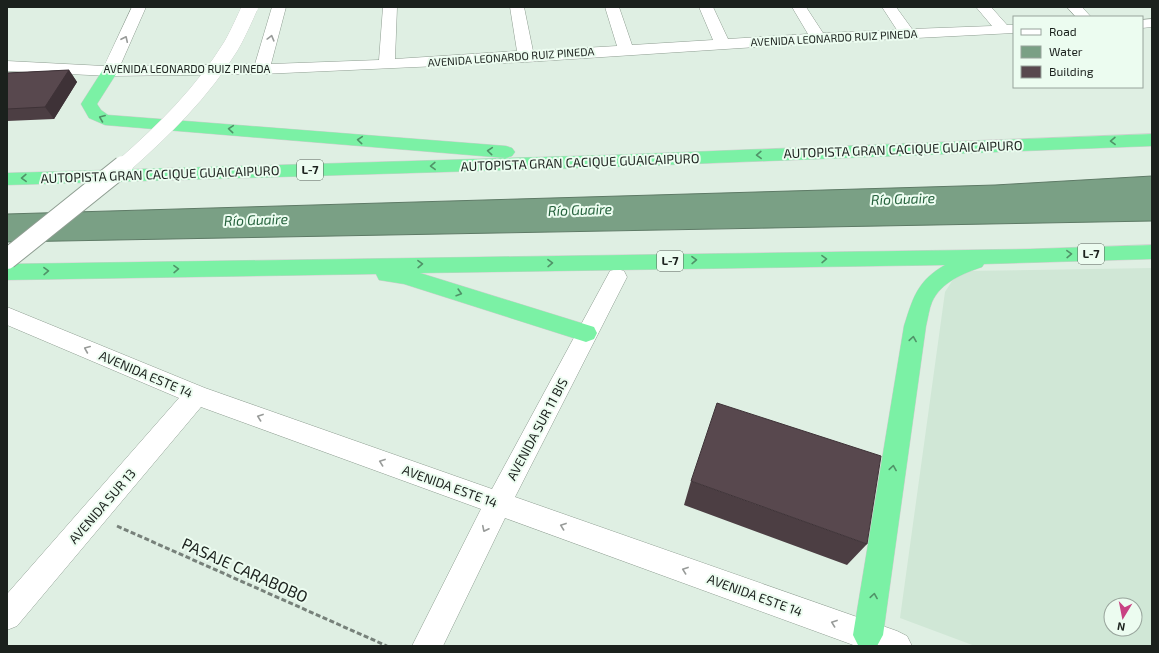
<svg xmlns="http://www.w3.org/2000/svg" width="1159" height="653" font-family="'Exo 2',sans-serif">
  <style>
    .built { fill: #d0e7d6; fill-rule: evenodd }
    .water { fill: #7aa085; stroke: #5e7a66 }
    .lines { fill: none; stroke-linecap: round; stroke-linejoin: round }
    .minor-casing { stroke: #8f9e92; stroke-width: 1 }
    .highway-casing { stroke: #cdcecd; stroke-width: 1 }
    .path { stroke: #77817a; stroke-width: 3; stroke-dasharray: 5 2.5; stroke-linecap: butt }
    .minor { fill: #fff; fill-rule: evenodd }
    .highway { fill: #7bf1a5; fill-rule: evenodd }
    .minor-bridge-far1-casing { stroke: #8f9e92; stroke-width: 16; stroke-linecap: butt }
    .minor-bridge-casing { stroke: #8f9e92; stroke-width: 22; stroke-linecap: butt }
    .minor-bridge-far1 { stroke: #fff; stroke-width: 16 }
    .minor-bridge { stroke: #fff; stroke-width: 20 }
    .wall { fill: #4c3e43 }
    .shaded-wall { fill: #3e3237 }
    .building { fill: #58484e; stroke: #3e3237 }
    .oneway { stroke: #989b99 }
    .oneway2 { stroke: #509368 }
    .labels { text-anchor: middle; stroke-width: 4; stroke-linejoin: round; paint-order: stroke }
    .far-street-label { font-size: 11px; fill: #1b211d; stroke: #ecfcf0 }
    .shield { fill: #ecfcf0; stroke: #5a635c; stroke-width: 1 }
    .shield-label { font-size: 12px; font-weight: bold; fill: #1b211d }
    .street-label { font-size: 13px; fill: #1b211d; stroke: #ecfcf0 }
    .water-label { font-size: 14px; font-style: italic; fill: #26623d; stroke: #ecfcf0 }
    .near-street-label { font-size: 16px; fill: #1b211d; stroke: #ecfcf0 }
  </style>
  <rect width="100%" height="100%" fill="#dfefe3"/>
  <path class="built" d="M1152,268V646H975L900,618L945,292L952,281L965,271ZM1111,605H1135V629H1111Z"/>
  <path class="water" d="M1152,176V221L7,242V214L995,185Z"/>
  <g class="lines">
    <defs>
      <path id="minor" d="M132,7H146L120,66L255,64L272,7H286L271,64L379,60L383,7H397L395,59L517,51L510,7H524L533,51L617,46L605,7H619L632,45L713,40L699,7H713L728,39L808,34L792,7H806L823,33L897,30L882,7H896L912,29L992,26L976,7H991L1007,25H1014V33L818,43L526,62L262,74L110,76L7,71V61L104,66Z
        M1067,7H1082L1091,17H1076Z
        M1152,19V27L1142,28V20Z
        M617,269L624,271L627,277L515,497L897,631L907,636L912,646H856L505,518L443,646H412L481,509L201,407L17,626L7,630V594L179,398L7,325V307L205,388L492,489L610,271Z"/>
      <path id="highway" d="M110,66L116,68L118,71L97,104L101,110L108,115L506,146L512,148L515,152L512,156L506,158L105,125L89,118L81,104L104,68Z
        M1152,134V146L612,167L7,185V173L612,155Z
        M1152,245V259L984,264L982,267C964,273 941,282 932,302C929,309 928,318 926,326L883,635L877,646L858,645L853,635L904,326C913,298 917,281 945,265L420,273L594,327L597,333L594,339L586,342L404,284L379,280L376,274L7,280V264L1030,249Z"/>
    </defs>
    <use href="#minor" class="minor-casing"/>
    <use href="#highway" class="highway-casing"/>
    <path class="path" d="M117,526L387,646"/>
    <use href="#minor" class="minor"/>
    <use href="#highway" class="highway"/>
    <defs>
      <path id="minor-bridge-far1" d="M122,167C163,131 202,93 231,46C238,34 244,20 250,7"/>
      <path id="minor-bridge" d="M7,259L123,166"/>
    </defs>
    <use href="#minor-bridge-far1" class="minor-bridge-far1-casing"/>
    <use href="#minor-bridge" class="minor-bridge-casing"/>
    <use href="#minor-bridge-far1" class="minor-bridge-far1"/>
    <use href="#minor-bridge" class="minor-bridge"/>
  </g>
  <path class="wall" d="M69,70L77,82L54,119L7,121V73Z
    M691,481L867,544L847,565L684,505Z"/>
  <path class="shaded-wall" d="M69,70L77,82L54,119L45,107Z"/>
  <path class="building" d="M69,70L45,107L7,109V73Z
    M717,403L881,456L867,544L691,481Z"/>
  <defs><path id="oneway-chevron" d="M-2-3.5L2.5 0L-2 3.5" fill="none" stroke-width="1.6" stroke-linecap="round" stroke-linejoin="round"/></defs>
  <g class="oneway">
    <use href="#oneway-chevron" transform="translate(271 38) rotate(-75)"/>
    <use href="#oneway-chevron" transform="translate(125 39) rotate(-65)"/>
    <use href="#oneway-chevron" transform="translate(87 349) rotate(-157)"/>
    <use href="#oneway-chevron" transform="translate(260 417) rotate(-160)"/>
    <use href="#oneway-chevron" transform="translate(382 462) rotate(-160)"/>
    <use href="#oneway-chevron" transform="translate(563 526) rotate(-160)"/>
    <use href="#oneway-chevron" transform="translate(485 529) rotate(116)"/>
    <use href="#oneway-chevron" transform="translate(685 570) rotate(-160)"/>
    <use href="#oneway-chevron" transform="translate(834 623) rotate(-160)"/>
  </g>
  <g class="oneway2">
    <use href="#oneway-chevron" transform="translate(102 118) rotate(-158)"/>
    <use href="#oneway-chevron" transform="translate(231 129) rotate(-175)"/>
    <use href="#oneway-chevron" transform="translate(360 140) rotate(-175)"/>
    <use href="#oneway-chevron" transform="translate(1113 141) rotate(179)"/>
    <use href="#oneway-chevron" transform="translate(490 151) rotate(-175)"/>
    <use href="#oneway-chevron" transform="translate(759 155) rotate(178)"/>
    <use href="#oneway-chevron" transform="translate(433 166) rotate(178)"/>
    <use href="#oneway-chevron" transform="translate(24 178) rotate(178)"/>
    <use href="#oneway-chevron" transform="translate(1069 254) rotate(-2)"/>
    <use href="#oneway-chevron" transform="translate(824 259) rotate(-1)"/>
    <use href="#oneway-chevron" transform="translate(694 260) rotate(-1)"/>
    <use href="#oneway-chevron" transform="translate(550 263) rotate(-1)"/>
    <use href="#oneway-chevron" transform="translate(420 264) rotate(-1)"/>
    <use href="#oneway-chevron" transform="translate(176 269) rotate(-1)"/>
    <use href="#oneway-chevron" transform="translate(46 271) rotate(-1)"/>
    <use href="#oneway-chevron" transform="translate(459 293) rotate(17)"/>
    <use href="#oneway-chevron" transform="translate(913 339) rotate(-81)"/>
    <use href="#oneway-chevron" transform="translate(893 468) rotate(-81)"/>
    <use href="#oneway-chevron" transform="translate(874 596) rotate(-81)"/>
  </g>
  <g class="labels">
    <g class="far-street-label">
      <text transform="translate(834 38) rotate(-3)" y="4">AVENIDA LEONARDO RUIZ PINEDA</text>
      <text transform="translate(511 57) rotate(-4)" y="4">AVENIDA LEONARDO RUIZ PINEDA</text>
      <text x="187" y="73">AVENIDA LEONARDO RUIZ PINEDA</text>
    </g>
    <g class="shield">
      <rect x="297" y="160" width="26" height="20" rx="3"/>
      <rect x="1078" y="244" width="26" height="20" rx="3"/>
      <rect x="657" y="251" width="26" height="20" rx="3"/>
    </g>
    <g class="shield-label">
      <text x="310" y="174">L-7</text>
      <text x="1091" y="258">L-7</text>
      <text x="670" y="265">L-7</text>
    </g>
    <g class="street-label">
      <text transform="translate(903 149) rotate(-2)" y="5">AUTOPISTA GRAN CACIQUE GUAICAIPURO</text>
      <text transform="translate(580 162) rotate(-2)" y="5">AUTOPISTA GRAN CACIQUE GUAICAIPURO</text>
      <text transform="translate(160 174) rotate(-2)" y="5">AUTOPISTA GRAN CACIQUE GUAICAIPURO</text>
      <text transform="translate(146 374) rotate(23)" y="5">AVENIDA ESTE 14</text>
      <text transform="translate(537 429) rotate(-62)" y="5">AVENIDA SUR 11 BIS</text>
      <text transform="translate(450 486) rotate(20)" y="5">AVENIDA ESTE 14</text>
      <text transform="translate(102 506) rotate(-49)" y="5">AVENIDA SUR 13</text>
      <text transform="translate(755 595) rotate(20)" y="5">AVENIDA ESTE 14</text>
    </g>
    <g class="water-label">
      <text transform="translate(903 199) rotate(-2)" y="5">Río Guaire</text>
      <text transform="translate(580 210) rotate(-2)" y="5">Río Guaire</text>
      <text transform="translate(256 220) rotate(-2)" y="5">Río Guaire</text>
    </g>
    <g class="near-street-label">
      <text transform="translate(245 570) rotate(24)" y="6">PASAJE CARABOBO</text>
    </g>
  </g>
  <rect width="1159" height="653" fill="none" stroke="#1b211d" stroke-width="16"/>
  <rect x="1013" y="16" width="130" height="72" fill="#ecfcf0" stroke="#98a49c"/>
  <rect x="1021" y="29" width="20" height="6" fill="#ffffff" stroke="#98a49c"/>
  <text x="1049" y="36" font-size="12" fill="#1b211d">Road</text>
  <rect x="1021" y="46" width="20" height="12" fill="#7aa085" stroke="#98a49c"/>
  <text x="1049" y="56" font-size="12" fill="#1b211d">Water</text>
  <rect x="1021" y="66" width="20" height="12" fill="#58484e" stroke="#98a49c"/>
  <text x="1049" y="76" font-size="12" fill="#1b211d">Building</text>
  <g transform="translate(1123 617) rotate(190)"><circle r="19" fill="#ecfcf0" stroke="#98a49c"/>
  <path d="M0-3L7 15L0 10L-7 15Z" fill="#c84283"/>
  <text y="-6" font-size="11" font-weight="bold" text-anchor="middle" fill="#1b211d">N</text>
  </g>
</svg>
